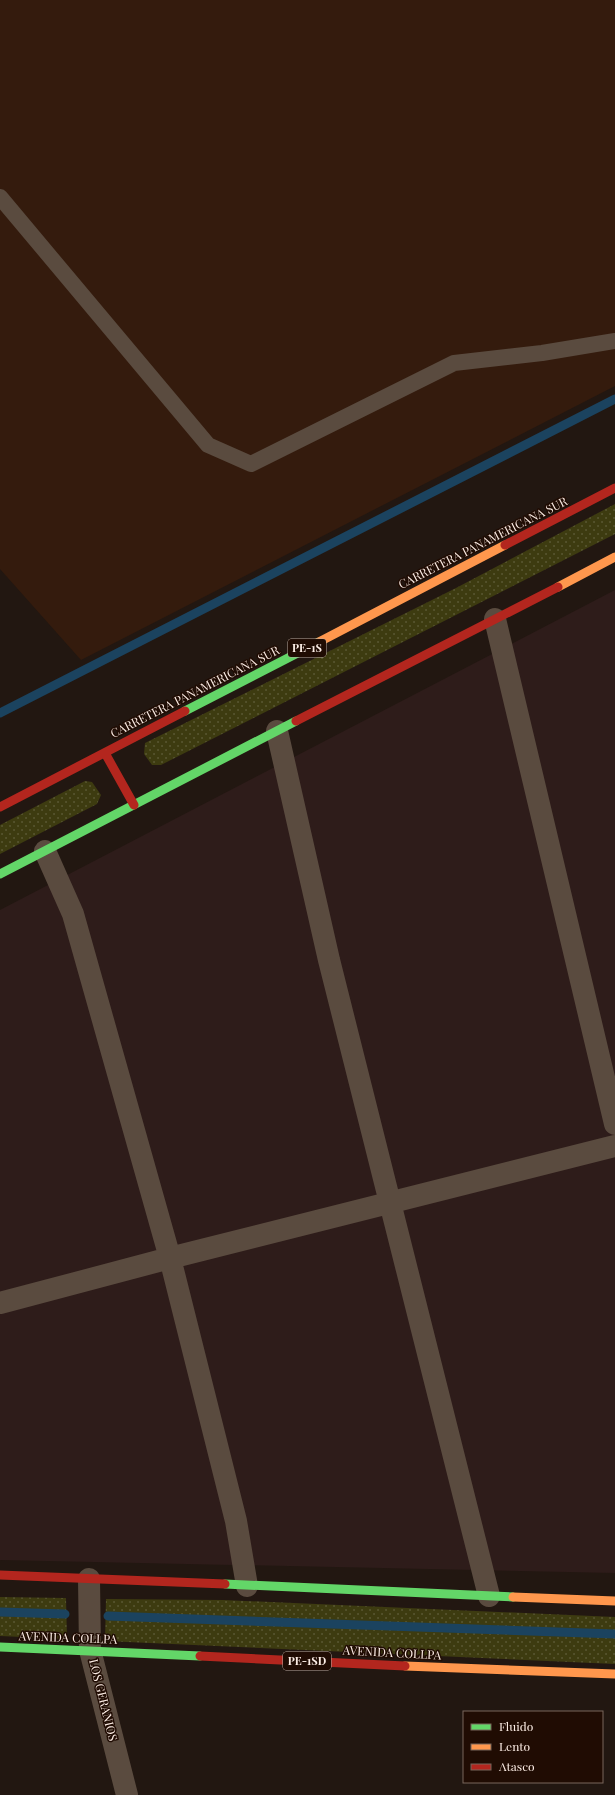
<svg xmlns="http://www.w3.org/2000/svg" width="615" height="1795" font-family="'Playfair Display',serif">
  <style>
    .industrial { fill: #2e1c1a }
    .built { fill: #341b0d }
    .grass { fill: url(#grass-dots) }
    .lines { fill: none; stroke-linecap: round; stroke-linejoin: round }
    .stream { stroke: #1b435f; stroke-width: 9 }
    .lane { stroke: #5a4b3f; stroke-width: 16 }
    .street { stroke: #5a4b3f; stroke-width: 22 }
    .fast { stroke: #63d668; stroke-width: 9 }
    .slow { stroke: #ff974d; stroke-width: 9 }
    .jam { stroke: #b3261e; stroke-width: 9 }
    .labels { text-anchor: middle; stroke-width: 3; stroke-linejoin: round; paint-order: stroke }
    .shield { fill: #200c03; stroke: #baaaa1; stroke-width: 1 }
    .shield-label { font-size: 11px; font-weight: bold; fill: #fcede5 }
    .street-label { font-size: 12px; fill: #fcede5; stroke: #200c03 }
  </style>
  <defs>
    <pattern id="grass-dots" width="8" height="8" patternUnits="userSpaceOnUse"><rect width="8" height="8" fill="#3d3b10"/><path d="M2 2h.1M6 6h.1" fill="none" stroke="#5a5833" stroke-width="1.8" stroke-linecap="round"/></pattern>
  </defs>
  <rect width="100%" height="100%" fill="#221711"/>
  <path class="industrial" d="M615,590V1573L0,1560V910Z"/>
  <path class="built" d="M0,0H615V386L81,660L0,569Z"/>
  <path class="grass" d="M615,504V534L161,765H152L144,754L145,743L456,588Z
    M85,781L92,782L101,795L97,804L0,854V825Z
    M0,1597L66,1598L67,1639L0,1636Z
    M106,1599L223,1600L615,1617V1664L105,1641Z"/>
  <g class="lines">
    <path class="stream" d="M0,713L615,399
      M0,1612L65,1614
      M108,1616L615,1634"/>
    <path class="lane" d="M0,197L208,445L251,464L454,363L542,353L615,341"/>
    <path class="street" d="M495,619L615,1124
      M277,731L329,960L489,1596
      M45,851L73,914L170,1258L236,1521L247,1586
      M0,1303L170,1258L615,1146
      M89,1579L90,1650L127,1795"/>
    <path class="fast" d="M185,711L319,642
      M0,874L296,721
      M225,1584L513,1597
      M0,1647L200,1656"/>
    <path class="slow" d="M558,587L615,557
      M319,642L505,545
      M513,1597L615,1601
      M405,1666L615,1674"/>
    <path class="jam" d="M505,545L615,488
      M296,721L558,587
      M105,753L134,805
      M0,807L185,711
      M0,1575L225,1584
      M200,1656L405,1666"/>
  </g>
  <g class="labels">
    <g class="shield">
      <rect x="288" y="639" width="38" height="18" rx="3"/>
      <rect x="283" y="1652" width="48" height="18" rx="3"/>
    </g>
    <g class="shield-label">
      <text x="307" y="652">PE-1S</text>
      <text x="307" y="1665">PE-1SD</text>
    </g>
    <g class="street-label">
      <text transform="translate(483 543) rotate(-27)" y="4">CARRETERA PANAMERICANA SUR</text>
      <text transform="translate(195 692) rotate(-27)" y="4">CARRETERA PANAMERICANA SUR</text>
      <text transform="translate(68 1638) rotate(2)" y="4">AVENIDA COLLPA</text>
      <text transform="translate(392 1653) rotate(3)" y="4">AVENIDA COLLPA</text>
      <text transform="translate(103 1700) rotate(76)" y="4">LOS GERANIOS</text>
    </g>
  </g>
  <rect x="463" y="1711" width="140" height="72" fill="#200c03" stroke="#78665d"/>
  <rect x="471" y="1724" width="20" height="6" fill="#63d668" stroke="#78665d"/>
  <text x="499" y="1731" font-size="12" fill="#fcede5">Fluido</text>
  <rect x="471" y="1744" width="20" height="6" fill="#ff974d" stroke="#78665d"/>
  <text x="499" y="1751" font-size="12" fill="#fcede5">Lento</text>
  <rect x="471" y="1764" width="20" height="6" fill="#b3261e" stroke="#78665d"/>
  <text x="499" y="1771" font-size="12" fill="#fcede5">Atasco</text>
</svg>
